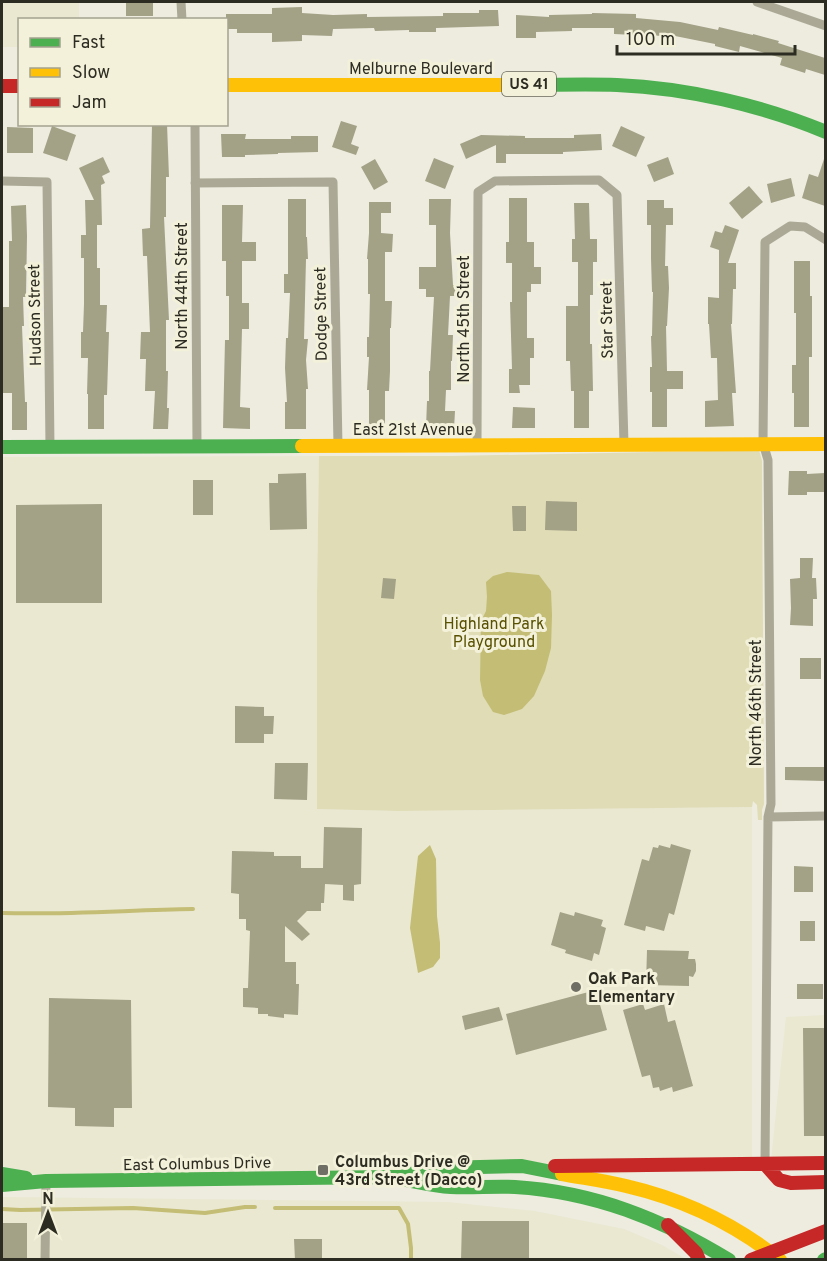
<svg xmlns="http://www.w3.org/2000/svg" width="827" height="1261" font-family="Overpass,sans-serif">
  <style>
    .built { fill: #eae8d1 }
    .green { fill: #dfdcb6 }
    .water { fill: #c4bd75 }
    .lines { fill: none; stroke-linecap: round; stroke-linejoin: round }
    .stream { stroke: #c4bd75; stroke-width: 4 }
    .building { fill: #a3a186 }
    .street { stroke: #aba996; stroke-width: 9 }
    .fast { stroke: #4caf50; stroke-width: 14 }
    .slow { stroke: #ffc107; stroke-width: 14 }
    .jam { stroke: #c62828; stroke-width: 14 }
    .poi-dot { fill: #706f65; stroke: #f3f1d9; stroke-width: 2 }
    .labels { text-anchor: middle; stroke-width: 6; stroke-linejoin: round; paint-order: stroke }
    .shield { fill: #f3f1d9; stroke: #68675a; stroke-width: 1.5 }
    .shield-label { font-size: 15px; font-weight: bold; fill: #2d2c23 }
    .street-label { font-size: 16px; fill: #2d2c23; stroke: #f3f1d9 }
    .park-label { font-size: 16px; fill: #585000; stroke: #f3f1d9 }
    .poi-label { font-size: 16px; font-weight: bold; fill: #2d2c23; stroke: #f3f1d9; text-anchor: start }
  </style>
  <rect width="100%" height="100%" fill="#edecdf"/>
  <path class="built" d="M2,2H79V19L20,20L19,47H2Z
    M319,456L317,596V809L398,811L752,807V1163L582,1177L563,1174L403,1171L42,1176L2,1166V457Z
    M825,1015V1164L770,1170L786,1017Z
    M2,1197L448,1202L535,1211L624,1229L662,1245L686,1259L2,1260Z"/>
  <path class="green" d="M759,450L762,461L764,804L762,810V820H758L757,805L753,801L752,807L398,811L317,809V596L319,456H452Z"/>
  <path class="water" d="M507,572L539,575L551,591L552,615L551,648L545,671L534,696L522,709L504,715L493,712L483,696L480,680L481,621L486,611L487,597L486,582L493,576Z
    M430,845L436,859L437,916L440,943V958L433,967L418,973L410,928L418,856Z"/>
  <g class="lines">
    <path class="stream" d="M2,913C66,915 129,910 193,909
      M275,1208H399L408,1224L411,1248V1260
      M2,1209L20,1210L133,1208L205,1213L245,1207H255"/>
  </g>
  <path class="building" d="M126,2H153V16H126Z
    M302,7V13L333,15L367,14V17L443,16V13H479V10H498L499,26L436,28V32H409V30L375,31L374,28L333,29L332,36L302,35V41L272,42V33H237V29H226V14H272V8Z
    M592,13L636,14V18L680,22L718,30L719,27L753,35V34L779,41L778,43L825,58V75L806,69L805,73L780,65L782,58L740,46L739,52L715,46V44L675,36V37L635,34V35L614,34V28H572V31L536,32V38H516V15L549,17V15L592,14Z
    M341,121L357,126L351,144L359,147L356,155L332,147Z
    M152,124H167L169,177H166V217H164L169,320H166V371H168L167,408H169L168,429H153L155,391H145L146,359H140L141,332H150L147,256H143L142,229L150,228Z
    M52,126L76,135L67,161L43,153Z
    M621,126L645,137L636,157L612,146Z
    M7,127L33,128V153H7Z
    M221,134H246L245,139H291V136H318V152L278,153V154L245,155V157H222Z
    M601,134L602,150L563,152V154H506V163H496V145L466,159L460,144L481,135L525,136V138H574V135Z
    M103,157L110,172L102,176L105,183L101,185L102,225H97V268H100V305H107L106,332H109L107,395H104V429H88V394H87L88,358H81V332H83L84,304V258H81V235H86L85,200H94L79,168Z
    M668,157L674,174L654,182L647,165Z
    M434,158L454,166L445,189L425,181Z
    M375,159L388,182L374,190L361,167Z
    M824,159H825V206L802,198L809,174L818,177Z
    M791,178L795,196L771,203L767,184Z
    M749,186L763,202L742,219L729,203Z
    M509,198H527V242H534V267H541V284H531V292H527V338H534V358H530V385H519L520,393H509V369H512L510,302H512V263H506V242H509Z
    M288,199H306V237H307L308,259H306L304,339H308L306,360L308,389H306V429H285V402H287L285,368L286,338H288L290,293H284V274H288Z
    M429,199H451L450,233L453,285H461V296H450L448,335H453L452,361H451V390H446L445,411H455L454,429L426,428L427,401H429V371H430L434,297H426V289H419V267H436V225H429Z
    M647,200H664V208H673V225H666L665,266H668L669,288L667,326H666L667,371H683V389H667V427H652V392H650V367H652L651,336H652L653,292H652L651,258V225H647Z
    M369,202H391V213H381V233L393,234L392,252H385V301H392L391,328H390V371L389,391H385V429L369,428V390H367L369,357H367V337H369L370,294H368V259H367L369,233Z
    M574,203H589L590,239H597V262H593V295H590V344H592L593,391H589V428H574V391H571L570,361H566V306H578V262H572V239H575Z
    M26,205L27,236L26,297H23L24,326H22L25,402H27V430H12V393H2V307H9V241H12L11,206Z
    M222,205H243L242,242H256V261H242V303H249V329H242L240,407L250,408V429L223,428L225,340H229V296H226V261H222Z
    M725,225L739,230L728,263H736V289H733L732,324H731L736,393H732L734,426L705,427V401L718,400L717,358H711L709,324H708V297L719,298V250L710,247L715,231L722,233Z
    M794,261H810V296H812V357H809V427H794V393H792V365H796V313H794Z
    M513,407L535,408V428H512Z
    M789,471H807V474L825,473V492H807V495H788Z
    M306,473L307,529L270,530L269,483H278V474Z
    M193,480H213V515H193Z
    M546,501L577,502V531L545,530Z
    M102,504V603H16V505Z
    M512,506H526V531H513Z
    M800,558H813L812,578H816L817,599H813V626L790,625L791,608L790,579L800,578Z
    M383,578L396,579L394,599L381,598Z
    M800,658H821V679H800Z
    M235,706L264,707V716H274L273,734H264V743H235Z
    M275,763H308L307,800L274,799Z
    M785,767H825V781L785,780Z
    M324,827L362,828L361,884L354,885V901L343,900V885L325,884L324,903H321V911H307L297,921L310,934L302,941L285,926V962H296V984H299L298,1015L284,1014V1018L268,1016V1014H258V1008L243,1007V988H248L250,931L246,930V919H239V894L231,893L232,851L274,852V856H301V868H323Z
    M671,844L691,850L674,915L669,913L664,931L646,926L645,931L624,925L642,859L649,861L653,847L658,848L659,845L670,848Z
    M794,866L813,867V892H794Z
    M560,912L574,916L575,912L603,920L601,926L606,928L599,955L594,953L592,961L565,953L566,950L551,945Z
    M800,921H815V941H800Z
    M647,950L689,951L688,959H695L696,964V971L693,977L689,976V986L646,985Z
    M797,984H823V999H797Z
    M596,990L607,1030L516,1055L506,1014Z
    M49,998L131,1000L132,1108H114V1127L75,1126V1108L48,1107Z
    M643,1004L645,1010L664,1004L668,1022L675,1020L693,1086L673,1092L672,1087L660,1091L659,1087L653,1088L650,1075L642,1077L623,1010Z
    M499,1007L503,1020L465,1030L462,1016Z
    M803,1028H825V1136H804Z
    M462,1221H529V1260H461Z
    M2,1223H27V1260H2Z
    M294,1239H322V1260H295Z"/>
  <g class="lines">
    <path class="street" d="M181,2L182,20
      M757,2L826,26
      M195,124L197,446
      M2,181L47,182L50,447
      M195,183L333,182L338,446
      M477,446L478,192L495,181L599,180L617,195L624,444
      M768,817L826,816
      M765,1164L768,817L771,804L768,460L763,443L765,242L790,226L805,227L826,240
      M45,1260L46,1181"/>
    <path class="fast" d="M525,85C556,85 586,84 617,85C687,88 761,105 826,132
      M2,447L302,446
      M2,1174L26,1178
      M401,1179C418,1182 434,1186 451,1187C472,1188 493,1186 515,1187C594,1192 662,1219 729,1260
      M2,1185L46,1181L394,1177L440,1168L522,1166L562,1174
      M824,1260L826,1259"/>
    <path class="slow" d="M226,85H525
      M302,446L826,444
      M562,1174C583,1178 605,1181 626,1186C682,1199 735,1224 780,1260"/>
    <path class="jam" d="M2,86H20
      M765,1164L779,1180L791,1183L826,1182
      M555,1166L826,1163
      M668,1225L696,1253L699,1260
      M751,1260L826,1231"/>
  </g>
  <g class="poi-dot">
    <circle cx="576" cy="987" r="6"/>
    <rect x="317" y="1164" width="12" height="12" rx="3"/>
  </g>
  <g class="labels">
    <rect class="shield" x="502" y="72" width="54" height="24" rx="4.5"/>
    <g class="shield-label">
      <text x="529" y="89">US 41</text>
    </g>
    <g class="street-label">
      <text x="421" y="74">Melburne Boulevard</text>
      <text transform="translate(181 286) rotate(-90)" y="6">North 44th Street</text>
      <text transform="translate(320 314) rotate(-91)" y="6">Dodge Street</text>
      <text transform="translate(34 315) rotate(-91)" y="6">Hudson Street</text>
      <text transform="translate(463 319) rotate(-90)" y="6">North 45th Street</text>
      <text transform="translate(606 320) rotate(-91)" y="6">Star Street</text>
      <text x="413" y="435">East 21st Avenue</text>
      <text transform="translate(755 703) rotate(-90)" y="6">North 46th Street</text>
      <text transform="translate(197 1163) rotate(-1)" y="6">East Columbus Drive</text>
    </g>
    <g class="park-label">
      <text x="494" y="629">Highland Park<tspan x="494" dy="18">Playground</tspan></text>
    </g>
    <g class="poi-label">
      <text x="588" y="984">Oak Park<tspan x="588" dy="18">Elementary</tspan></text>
      <text x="335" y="1167">Columbus Drive @<tspan x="335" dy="18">43rd Street (Dacco)</tspan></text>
    </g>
  </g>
  <rect width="827" height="1261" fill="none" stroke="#2d2c23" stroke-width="6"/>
  <rect x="18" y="18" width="210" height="108" fill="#f3f1d9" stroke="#a4a290" stroke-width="1.5"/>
  <rect x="30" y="38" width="30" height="9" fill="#4caf50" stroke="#a4a290" stroke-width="1.5"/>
  <text x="72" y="48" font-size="18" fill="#2d2c23">Fast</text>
  <rect x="30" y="68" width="30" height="9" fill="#ffc107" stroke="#a4a290" stroke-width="1.5"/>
  <text x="72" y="78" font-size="18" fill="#2d2c23">Slow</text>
  <rect x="30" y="98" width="30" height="9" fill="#c62828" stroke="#a4a290" stroke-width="1.5"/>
  <text x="72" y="108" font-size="18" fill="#2d2c23">Jam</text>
  <g transform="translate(48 1213)" stroke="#f3f1d9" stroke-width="4.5" paint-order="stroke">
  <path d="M0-4.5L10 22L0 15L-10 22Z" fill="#2d2c23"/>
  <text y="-9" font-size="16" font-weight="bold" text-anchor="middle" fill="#2d2c23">N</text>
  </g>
  <path d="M617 45v9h178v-9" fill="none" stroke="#2d2c23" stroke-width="3"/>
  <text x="626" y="45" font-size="18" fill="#2d2c23" stroke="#f3f1d9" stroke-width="4.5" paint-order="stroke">100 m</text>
</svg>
